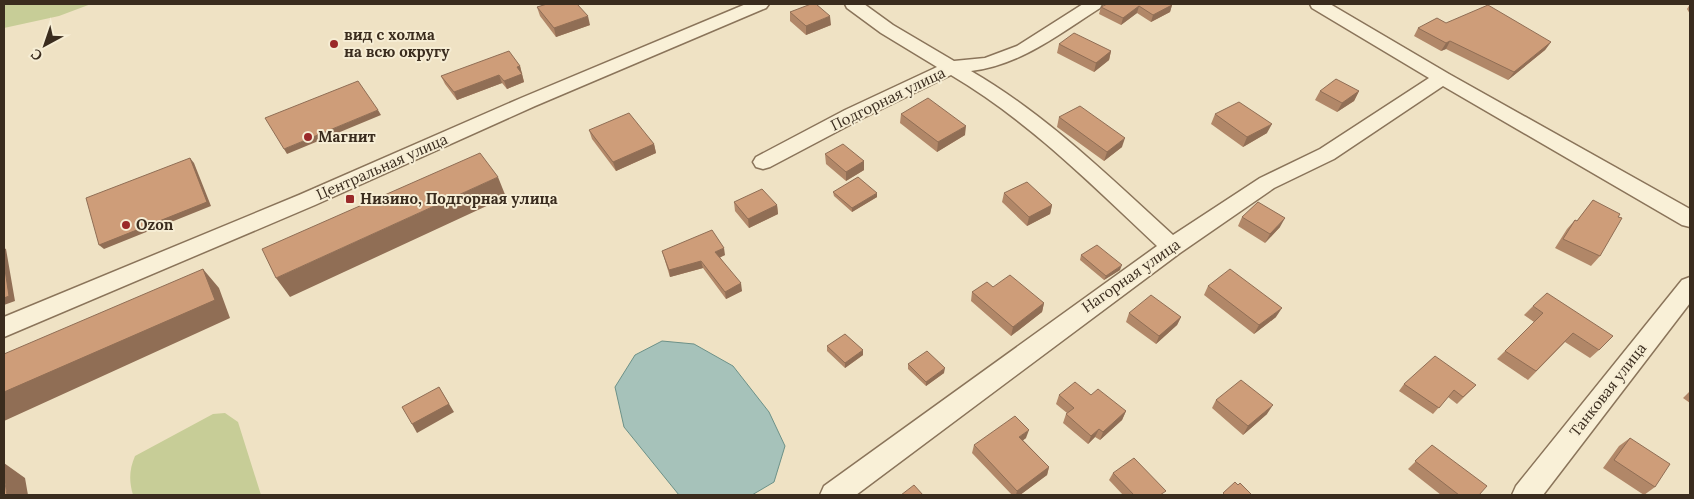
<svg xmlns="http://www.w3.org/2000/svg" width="1694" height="499" font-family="Lora,serif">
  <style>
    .green { fill: #c7cd97 }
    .water { fill: #a6c2ba; stroke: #6c9188 }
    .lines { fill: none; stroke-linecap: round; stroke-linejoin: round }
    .minor-casing { stroke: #8a745a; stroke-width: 3 }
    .minor { fill: #f9f0d7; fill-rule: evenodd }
    .wall { fill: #b18768 }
    .shaded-wall { fill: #906e55 }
    .building { fill: #ce9d79; stroke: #906e55 }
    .poi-dot { fill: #9a2929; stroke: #f6edd4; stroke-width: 2 }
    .labels { text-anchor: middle; stroke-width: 4; stroke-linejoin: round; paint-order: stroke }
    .poi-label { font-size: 15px; font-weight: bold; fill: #3a2c1e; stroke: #f6edd4; text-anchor: start }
    .street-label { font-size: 15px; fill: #3a2c1e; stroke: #f6edd4 }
  </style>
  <rect width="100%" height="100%" fill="#efe2c4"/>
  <path class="green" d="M4,4H91L59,16L4,28Z
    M225,413L238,422L261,495H133C129,481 129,470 135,456L213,414Z"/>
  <path class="water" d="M662,341L694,344L733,366L769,412L785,446L774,482L752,495H679L624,427L615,387L635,355Z"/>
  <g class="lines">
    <defs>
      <path id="minor" d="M746,4H769L766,8L535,106L315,205L4,337V317L299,195L521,98Z
        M845,4H864L893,25L954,61L985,58L1017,46L1083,4H1102L1100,8C1059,34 1021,65 971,71C1047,115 1109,177 1173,235L1260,178L1320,149L1429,78L1312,8L1310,4H1330L1449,74L1690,209V227L1682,225L1443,86L1334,159L1274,188L1180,253L856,495H820L824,486L1157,246C1092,185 1029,121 951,75L859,120L770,167L763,169L756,167L753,162L756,157L845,110L937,67L881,33L847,8Z
        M1690,277V303L1543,495H1512L1516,486L1682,280Z"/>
    </defs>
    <use href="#minor" class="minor-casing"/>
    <use href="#minor" class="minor"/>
  </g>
  <path class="wall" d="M1690,4V14L1687,9Z
    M1172,5L1170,12L1151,22L1137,13L1121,25L1099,14L1101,7Z
    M537,7L590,25L556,37L540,16Z
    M790,12L831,25L806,35L790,21Z
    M1446,23L1551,42L1545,50L1508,80L1446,49L1441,51L1414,36L1418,28Z
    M1059,44L1111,51L1109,60L1094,72L1057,53Z
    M520,66L524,82L507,89L502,83L457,100L445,84L441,76Z
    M1320,91H1359L1354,101L1337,112L1315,100Z
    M901,114L965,135L937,152L900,123Z
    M1215,114L1267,133L1243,147L1211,124Z
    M1059,117L1122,147L1104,161L1057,127Z
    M589,130L654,144L656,153L616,171L592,139Z
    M825,154L864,161V170L846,181L826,164Z
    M833,192L877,197L852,212L834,196Z
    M1004,193L1052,205L1050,214L1027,226L1002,202Z
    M1593,200L1618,217L1600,256L1591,266L1555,248L1567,229L1575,220L1577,221Z
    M734,202L777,205L778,214L749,228L735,211Z
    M1242,217L1280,227L1265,243L1238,226Z
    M662,251L725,255L720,257L742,291L726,299L703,268L670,277Z
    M1081,255L1120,270L1104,280L1080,260Z
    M1208,286L1276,317L1254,334L1204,295Z
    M993,287L1044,303L1042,312L1011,336L971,301L972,292Z
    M1533,306L1599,350L1590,358L1565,342L1528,380L1497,359L1534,322L1524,315Z
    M1129,313L1181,317L1177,325L1156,344L1126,322Z
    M827,346L863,355L845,368L827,351Z
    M908,364L944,373L926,386L908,369Z
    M1404,384L1476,385L1457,404L1448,397L1433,414L1399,391Z
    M1690,391V403L1683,398Z
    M1059,395H1091L1126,411L1122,420L1100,440L1095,437L1088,444L1063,423L1066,414L1067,413L1056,404Z
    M1216,400L1267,414L1243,435L1212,408Z
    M1026,438L1023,440L1049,467L1047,475L1020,495H1012L972,453L974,445Z
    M1630,438L1655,487L1644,495L1603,468L1619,446Z
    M1432,445L1479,495H1441L1408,469Z
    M1113,473L1163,495H1123L1109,480Z"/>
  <path class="shaded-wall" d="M1172,5L1170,12L1151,22L1153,15Z
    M1139,6L1137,13L1121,25L1123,18Z
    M588,16L590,25L556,37L554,28Z
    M830,16L831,25L806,35V26Z
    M1450,41L1446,49L1441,51L1446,43Z
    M1551,42L1545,50L1508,80L1514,72Z
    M1111,51L1109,60L1094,72L1096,63Z
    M520,66L524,82L507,89L504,81L517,67Z
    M499,75L502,83L457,100L454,92Z
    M1359,91L1354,101L1337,112L1342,103Z
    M378,110L381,115L287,154L284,149Z
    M1272,124L1267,133L1243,147L1247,137Z
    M966,126L965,135L937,152L938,142Z
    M1125,138L1122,147L1104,161L1107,152Z
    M654,144L656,153L616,171L613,162Z
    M190,158L194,163L211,206L104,249L99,245Z
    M864,161V170L846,181V172Z
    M498,177L506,197L290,297L276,278Z
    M877,193V197L852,212V208Z
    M777,205L778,214L749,228L748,219Z
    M1052,205L1050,214L1027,226L1029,217Z
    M1285,218L1280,227L1265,243L1270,234Z
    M4,248L6,249L15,301L4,305Z
    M724,248L725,255L717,259L715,252Z
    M701,261L703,268L670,277L669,270Z
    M1122,265L1120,270L1104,280L1106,276Z
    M203,269L219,288L230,318L4,421V392Z
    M741,283L742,291L726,299L725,292Z
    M1044,303L1042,312L1011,336L1013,327Z
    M1282,308L1276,317L1254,334L1259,325Z
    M1181,317L1177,325L1156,344L1159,336Z
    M863,350V355L845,368V363Z
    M945,368L944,373L926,386V382Z
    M439,387L454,412L417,433L412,424Z
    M1273,405L1267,414L1243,435L1248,426Z
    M1126,411L1122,420L1100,440L1103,432Z
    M1099,429L1095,437L1088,444L1091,436Z
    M1029,430L1026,438L1017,445L1019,437Z
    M4,463L25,478L28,495H7L4,477Z
    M1049,467L1047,475L1020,495H1016L1017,491Z"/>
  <path class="building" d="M547,4H577L588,16L554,28L537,7Z
    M811,4H816L830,16L806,26L790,12Z
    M1107,4H1170L1172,5L1153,15L1139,6L1123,18L1101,7Z
    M1488,5L1551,42L1514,72L1450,41L1446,43L1418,28L1437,18L1446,23Z
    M1074,33L1111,51L1096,63L1059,44Z
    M509,51L520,66L517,67L522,74L504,81L499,75L454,92L441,76Z
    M1336,79L1359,91L1342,103L1320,91Z
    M358,81L378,110L284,149L265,118Z
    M928,98L966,126L938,142L901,114Z
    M1239,102L1272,124L1247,137L1215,114Z
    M1080,106L1125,138L1107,152L1059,117Z
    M629,113L654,144L613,162L589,130Z
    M843,144L864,161L846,172L825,154Z
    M480,153L498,177L276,278L262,249Z
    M190,158L207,202L99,245L86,198Z
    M858,177L877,193L852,208L833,192Z
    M1027,182L1052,205L1029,217L1004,193Z
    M762,189L777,205L748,219L734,202Z
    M1593,200L1620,214L1618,217L1622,218L1600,256L1563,239L1575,220L1577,221Z
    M1258,202L1285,218L1270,234L1242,217Z
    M712,230L724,248L715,252L741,283L725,292L701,261L669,270L662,251Z
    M1097,245L1122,265L1106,276L1081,255Z
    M4,263L9,296L4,298Z
    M203,269L215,300L4,392V354Z
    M1230,269L1282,308L1259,325L1208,286Z
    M1010,275L1044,303L1013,327L972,292L987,282L993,287Z
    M1547,293L1613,336L1599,350L1573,333L1536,371L1505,351L1543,313L1533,306Z
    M1151,295L1181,317L1159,336L1129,313Z
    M845,334L863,350L845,363L827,346Z
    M927,351L945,368L926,382L908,364Z
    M1435,356L1476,385L1463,397L1454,390L1439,408L1404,384Z
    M1241,380L1273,405L1248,426L1216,400Z
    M1075,382L1091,395L1098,389L1126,411L1103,432L1099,429L1091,436L1066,414L1074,408L1059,395Z
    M439,387L449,404L412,424L402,407Z
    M1015,416L1029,430L1019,437L1049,467L1017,491L974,445Z
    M1630,438L1670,464L1655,487L1614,460Z
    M1432,445L1487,486L1479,495H1459L1415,461Z
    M1134,458L1166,491L1160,495H1134L1113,473Z
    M4,477L7,495H4Z
    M1235,482L1238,485L1240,483L1252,495H1225L1223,493Z
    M914,485L923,495H901Z"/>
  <g class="poi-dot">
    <circle cx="334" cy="44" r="5"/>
    <circle cx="308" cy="137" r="5"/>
    <rect x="345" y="194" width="10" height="10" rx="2.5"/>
    <circle cx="126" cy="225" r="5"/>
  </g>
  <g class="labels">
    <g class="poi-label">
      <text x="344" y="40">вид с холма<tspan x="344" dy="17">на всю округу</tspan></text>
      <text x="318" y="142">Магнит</text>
      <text x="360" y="204">Низино, Подгорная улица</text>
      <text x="136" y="230">Ozon</text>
    </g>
    <g class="street-label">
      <text transform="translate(888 99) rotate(-26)" y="5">Подгорная улица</text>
      <text transform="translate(382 167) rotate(-24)" y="5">Центральная улица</text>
      <text transform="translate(1131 276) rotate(-35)" y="5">Нагорная улица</text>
      <text transform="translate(1608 390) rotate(-52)" y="5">Танковая улица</text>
    </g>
  </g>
  <rect width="1694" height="499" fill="none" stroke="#3a2c1e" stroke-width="10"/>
  <g transform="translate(45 45) rotate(220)" stroke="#f6edd4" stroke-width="4" paint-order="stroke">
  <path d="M0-4L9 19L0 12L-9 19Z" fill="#3a2c1e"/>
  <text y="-8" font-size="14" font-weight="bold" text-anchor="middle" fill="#3a2c1e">С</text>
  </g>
</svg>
